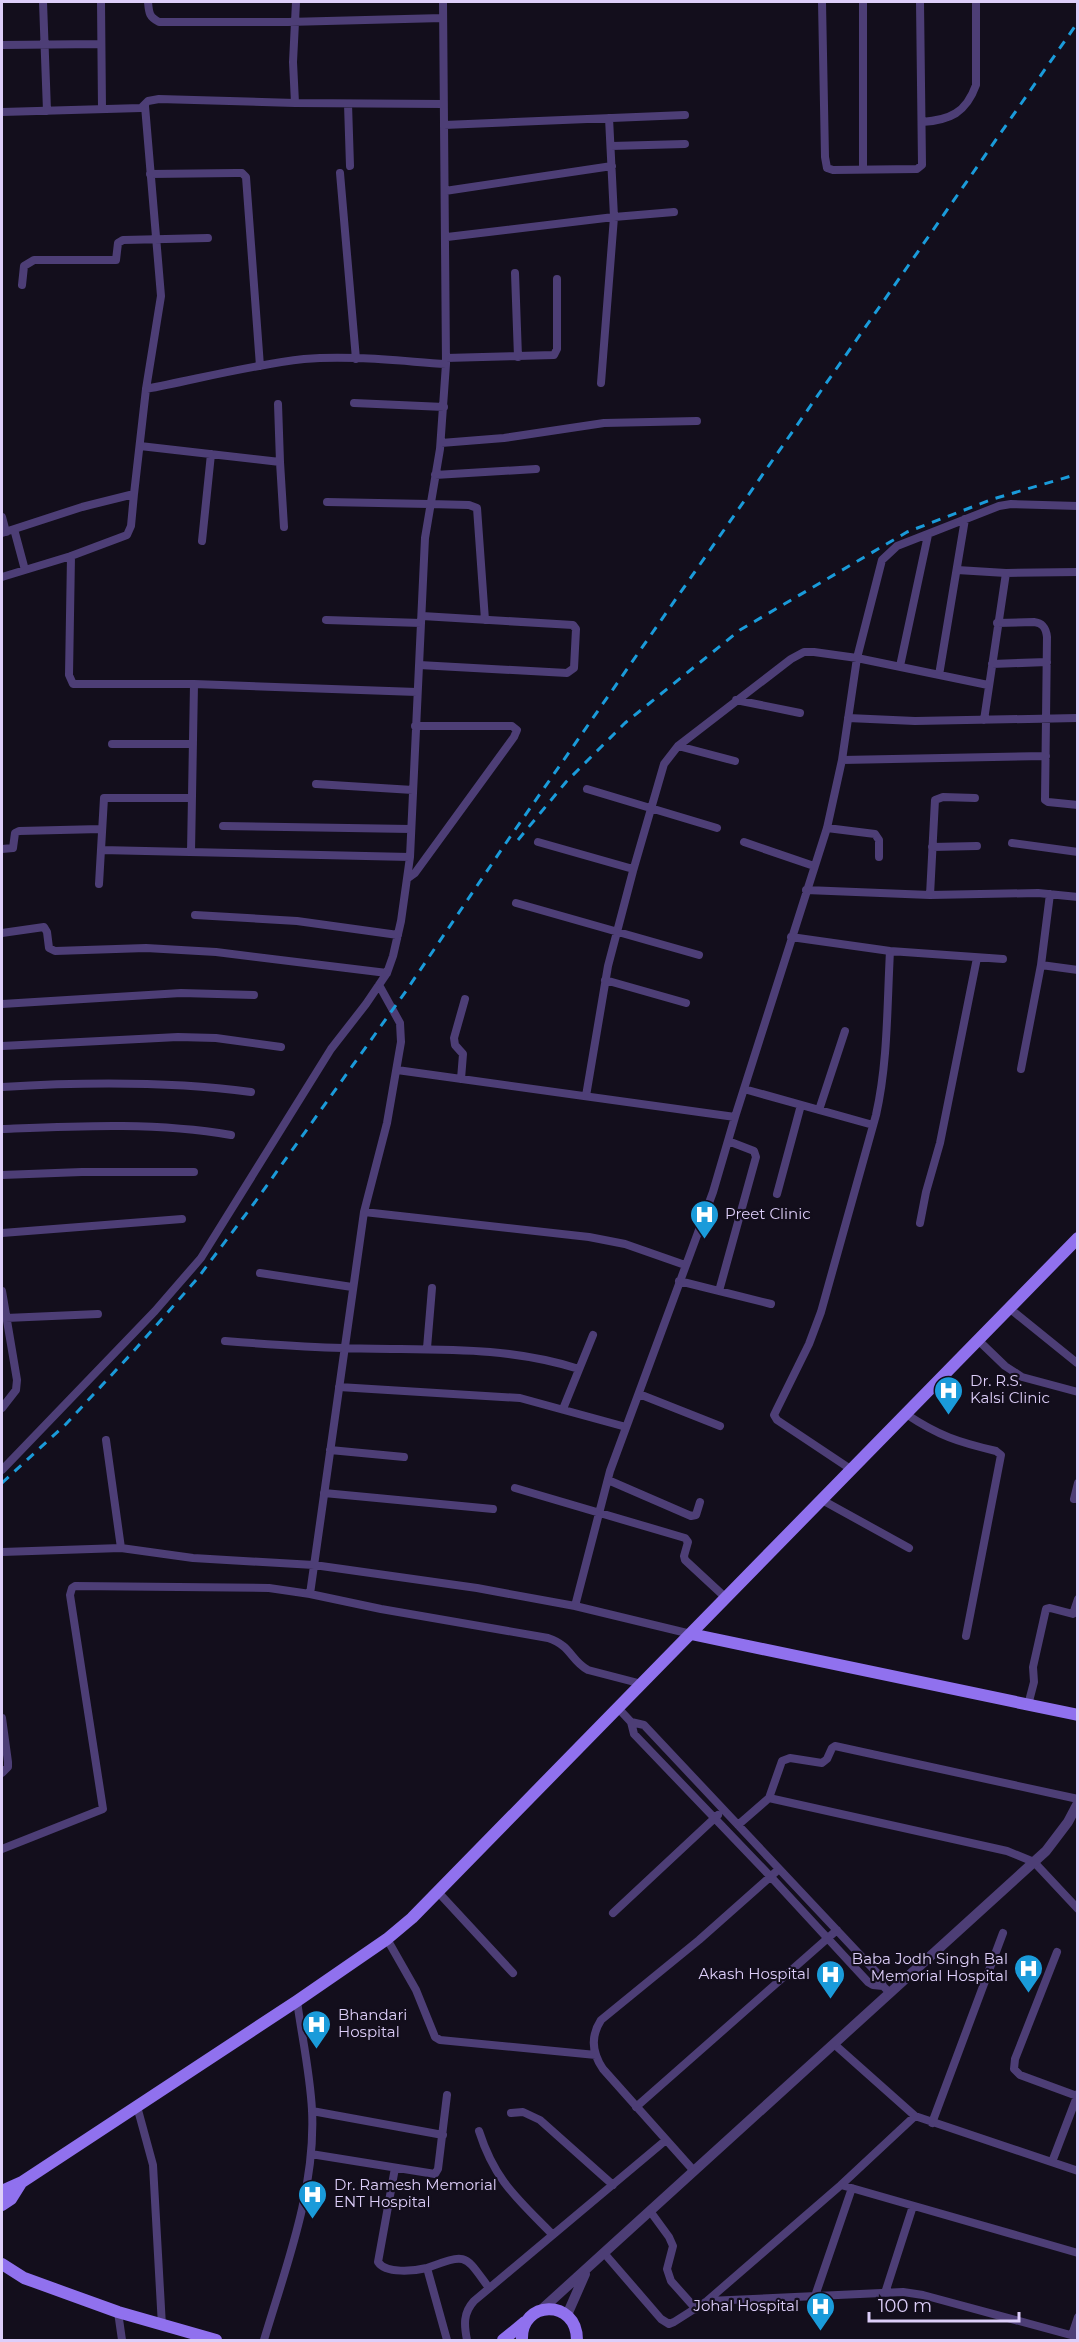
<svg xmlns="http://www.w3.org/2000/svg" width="1079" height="2342" font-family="Montserrat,sans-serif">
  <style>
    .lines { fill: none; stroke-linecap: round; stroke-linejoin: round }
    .minor { stroke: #4d3e76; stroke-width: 8 }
    .tertiary { stroke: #4d3e76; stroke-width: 10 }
    .secondary { stroke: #9071ee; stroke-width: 12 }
    .rail { stroke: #1a9bda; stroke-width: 3; stroke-dasharray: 9 8; stroke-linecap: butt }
    .labels { text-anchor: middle; stroke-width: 4.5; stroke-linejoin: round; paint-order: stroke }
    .poi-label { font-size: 15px; fill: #ddcef9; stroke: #130e1c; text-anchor: start }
  </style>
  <rect width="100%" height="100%" fill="#130e1c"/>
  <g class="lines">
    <path class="minor" d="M43,2L47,111
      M101,2L102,109
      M148,2C149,13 149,17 159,22H288L443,18
      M822,2L825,157L827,168L833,170L917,169L922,165L920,2
      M863,2V169
      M2,45L100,44
      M295,103L293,62L296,2
      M348,104L350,166
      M2,112L141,108L148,101L159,99L295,103L443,104
      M922,122C950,120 966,113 976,85V2
      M444,125L685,115
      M611,146L685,144
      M340,173L356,359
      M150,174L236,173H242L246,177L260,366
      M445,191L612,166
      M447,237L614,217L674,212
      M515,273L518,357
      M22,285L24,266L34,260H116L118,243L123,240L208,238
      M446,358L554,355L557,349V279
      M601,383L614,217L609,118
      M146,389C198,379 251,365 304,359C350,355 399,361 446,364
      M354,403L444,407
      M278,404L280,462
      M441,443L504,438L604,423L697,421
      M140,446L280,462L284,527
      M435,475L536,469
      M327,502L429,504L469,505L477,508L485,620
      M2,517L6,532
      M14,529L25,570
      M2,533L82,507L134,494L146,389L161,296L145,106
      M202,541L211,454
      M71,556L69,675L73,684H194L417,692
      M957,570L1006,573L1078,572
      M2,577L71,556L127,535L131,526L134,494
      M326,620L421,623
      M997,623L1034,622C1043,623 1046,628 1047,637L1045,800L1048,802L1078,805
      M992,664L1047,662
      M419,665L567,673L574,668L576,629L573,625L422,616
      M900,666L928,535
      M939,675L965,519
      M736,700L800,713
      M848,718L915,721L1078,718
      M984,720L1006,573
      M112,744H193
      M678,746L735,761
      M842,760L1046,756
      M316,784L413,790
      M587,789L717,828
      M223,826L411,829
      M827,828L875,834L879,840V857
      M538,842L633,869
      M744,842L814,866
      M1012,843L1078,852
      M932,847L977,846
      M2,849L13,848L15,833L19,831L101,829
      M101,850L410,857
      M191,852L194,684
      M408,878L415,873L514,737L517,730L512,726H415
      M99,884L104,798H192
      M806,890L930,895L1038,893L1078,897
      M930,895L935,800L943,797L975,798
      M516,903L699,955
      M195,915L297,921L398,935
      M2,933L44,927L47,932L49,948L55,951L146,948L216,952L387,973
      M791,937L890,951L1003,959
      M1041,965L1078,970
      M605,980L686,1003
      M2,1004L181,993L254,995
      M2,1046L178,1037L216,1038L281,1047
      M1021,1069L1041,965L1050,894
      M397,1070L735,1117
      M461,1079L463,1054L455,1045L454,1038L465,999
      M2,1087C85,1082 168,1081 251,1092
      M744,1089L873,1125
      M586,1096L608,966L633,871L664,764L678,746L791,659L804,652H814L857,658L988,685
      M819,1110L845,1031
      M2,1129C78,1126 155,1122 231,1135
      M2,1175L82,1172H194
      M777,1194L801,1105
      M364,1212L589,1237L625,1244L685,1265
      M920,1223L926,1192L940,1143L977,958
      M2,1233L182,1219
      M260,1273L352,1287
      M679,1281L771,1304
      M2,1291L17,1380L16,1390L2,1408
      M719,1291L756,1157L754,1151L728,1141
      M1009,1308L1077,1363
      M6,1318L98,1314
      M978,1340L1005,1366L1022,1377L1078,1392
      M225,1341C264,1344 304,1347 343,1348C425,1351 501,1344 579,1369
      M427,1348L432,1288
      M339,1387L520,1398L626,1427
      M639,1394L720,1426
      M563,1409L593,1335
      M906,1414C939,1436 958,1442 996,1451L1001,1455L966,1636
      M106,1440L121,1548
      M330,1450L404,1457
      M2,1470L155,1311L201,1258L331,1049L366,1004L387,973L393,956L401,921L410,857L425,538L440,449L446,364L443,2
      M852,1470L777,1420L774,1415L809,1344L821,1312L876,1115C888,1062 887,1006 890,951
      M608,1480L691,1516L696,1515L700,1502
      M515,1488L685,1538L688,1542L684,1556L685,1560L726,1598
      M324,1493L493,1509
      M1074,1499L1078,1483
      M822,1500L909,1548
      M2,1552L121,1548L193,1558L314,1565L477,1588L575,1606L691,1634
      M310,1594L364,1212L387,1123L401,1042L400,1023L379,985
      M575,1606L610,1471L713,1192L735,1117L827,828L842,760L857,658L882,560L897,546L999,506L1011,504L1078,506
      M1028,1705L1034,1682L1033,1667L1046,1609L1050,1608L1073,1614L1078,1599
      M618,1708L631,1722L644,1725L878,1974L883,1986L890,1993
      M2,1718L8,1762V1767L2,1773
      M631,1722L634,1734L771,1877L868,1982L873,1985L883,1986
      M769,1798L782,1761L790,1758L822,1763L827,1759L832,1748L835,1746L1078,1799
      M738,1825L769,1798L1007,1851L1034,1862L1078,1909
      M2,1849L103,1809L70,1595L72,1588L75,1586L269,1588L310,1594L381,1609L548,1638C572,1646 570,1660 588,1670L642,1684
      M438,1892L513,1973
      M613,1913L718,1815
      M387,1939L416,1990L435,2037L440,2040L596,2055
      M1057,1952L1015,2059L1014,2069L1020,2075L1077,2096
      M834,2044L915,2116L1078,2171
      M636,2107L837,1930
      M138,2110L153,2165L162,2326
      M312,2111L443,2135
      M511,2113L523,2112L540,2120L613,2185
      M932,2123L1003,1933
      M479,2131C495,2181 517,2198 553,2235
      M311,2154L435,2174L438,2169L447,2095
      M1052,2162L1078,2094
      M395,2168L378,2262C386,2274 414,2271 427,2268L447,2340
      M694,2171L603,2069C592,2053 590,2037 601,2020L699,1940L779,1869
      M841,2185L1078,2253
      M650,2211L669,2237L673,2246L667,2269L671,2281L696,2309
      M604,2253L661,2319L669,2324L674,2322L707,2301L841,2185L915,2116
      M427,2268C468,2253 464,2254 489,2288
      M885,2293L913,2206
      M815,2296L852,2188
      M708,2301L903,2292L923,2295L1078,2337
      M118,2312L122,2340
      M1072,2335L1078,2317
      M264,2340C286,2266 316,2189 312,2110C310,2073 302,2037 297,2001
      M467,2340C464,2325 463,2313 474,2301L666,2140"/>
    <path class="tertiary" d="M541,2310L1046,1851L1068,1822L1078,1803
      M570,2318L567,2315L585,2274"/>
    <path class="secondary" d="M691,1634L1078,1715
      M2,2191L22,2182L297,2001L387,1939L412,1918L1078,1238
      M2,2205L11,2199L21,2183
      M2,2264L24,2278L118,2312L216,2340
      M503,2340L525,2322
      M522,2340C520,2300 577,2298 577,2340"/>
    <path class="rail" d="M518,840L566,782L625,723L740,630L907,532L993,499L1078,474
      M2,1483L66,1424L131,1354L197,1279L255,1202L406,991L510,837L1078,22"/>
  </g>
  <defs>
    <symbol id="hospital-pin" viewBox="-11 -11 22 30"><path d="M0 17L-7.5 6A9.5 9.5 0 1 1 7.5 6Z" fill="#1a9bda" stroke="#130e1c"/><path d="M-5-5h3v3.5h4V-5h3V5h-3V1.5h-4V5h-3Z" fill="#fff"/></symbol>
  </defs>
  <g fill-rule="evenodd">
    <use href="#hospital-pin" x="688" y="1198" width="33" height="45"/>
    <use href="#hospital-pin" x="932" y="1374" width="33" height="45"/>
    <use href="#hospital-pin" x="1012" y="1952" width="33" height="45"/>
    <use href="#hospital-pin" x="814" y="1958" width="33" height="45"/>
    <use href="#hospital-pin" x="300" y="2008" width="33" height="45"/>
    <use href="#hospital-pin" x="296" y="2178" width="33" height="45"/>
    <use href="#hospital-pin" x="804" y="2290" width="33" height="45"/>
  </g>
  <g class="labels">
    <g class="poi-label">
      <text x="725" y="1219">Preet Clinic</text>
      <text x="970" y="1386">Dr. R.S.<tspan x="970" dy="17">Kalsi Clinic</tspan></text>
      <text x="1008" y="1964" text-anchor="end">Baba Jodh Singh Bal<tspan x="1008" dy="17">Memorial Hospital</tspan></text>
      <text x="810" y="1979" text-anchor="end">Akash Hospital</text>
      <text x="338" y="2020">Bhandari<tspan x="338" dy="17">Hospital</tspan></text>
      <text x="334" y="2190">Dr. Ramesh Memorial<tspan x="334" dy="17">ENT Hospital</tspan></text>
      <text x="799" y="2311" text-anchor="end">Johal Hospital</text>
    </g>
  </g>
  <rect width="1079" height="2342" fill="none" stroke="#ddcef9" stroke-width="6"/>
  <path d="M869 2312v9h150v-9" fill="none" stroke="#ddcef9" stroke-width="3"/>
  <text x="878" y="2312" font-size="18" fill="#ddcef9" stroke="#130e1c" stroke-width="4.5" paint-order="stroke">100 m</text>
</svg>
